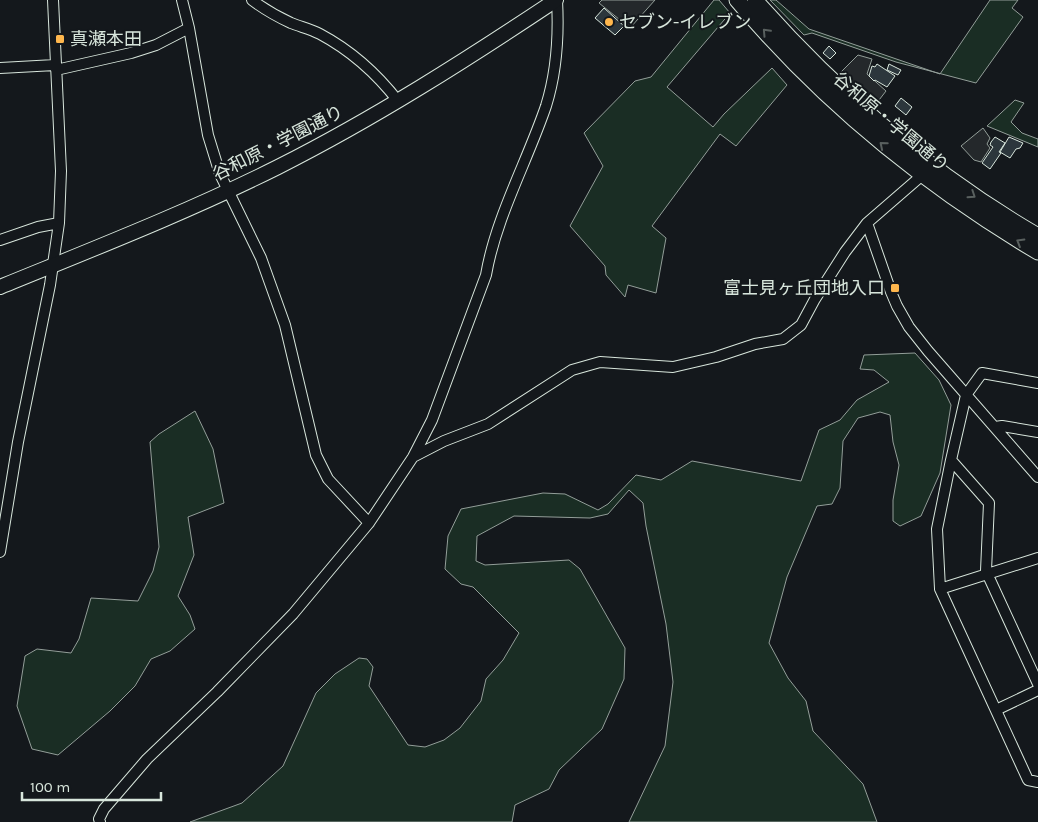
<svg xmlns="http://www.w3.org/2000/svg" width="1038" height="822" font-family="Karla,'Noto Sans JP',sans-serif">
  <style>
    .green { fill: #1a2d24; stroke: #939e99 }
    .parking { fill: #24282b; stroke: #939e99 }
    .building { fill: #2c363c; stroke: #d8e6dc }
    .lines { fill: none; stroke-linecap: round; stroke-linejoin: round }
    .minor-casing { stroke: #d8e6dc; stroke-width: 12 }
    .major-casing { stroke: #d8e6dc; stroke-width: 16 }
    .highway-casing { stroke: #d8e6dc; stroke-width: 17 }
    .minor { stroke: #14181c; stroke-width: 10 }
    .major { stroke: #14181c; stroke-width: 14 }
    .highway { stroke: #14181c; stroke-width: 15 }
    .oneway { stroke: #59605f }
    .poi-dot { fill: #ffb74d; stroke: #14181c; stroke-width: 2 }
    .labels { text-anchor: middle; stroke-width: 4; stroke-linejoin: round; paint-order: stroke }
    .poi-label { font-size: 18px; fill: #d8e6dc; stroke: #14181c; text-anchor: start }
    .street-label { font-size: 18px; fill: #d8e6dc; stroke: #14181c }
  </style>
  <rect width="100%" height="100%" fill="#14181c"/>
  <path class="green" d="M714,0H719L730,13L667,87L713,127L724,114L772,68L787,85L736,146L720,134L652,226L666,238L656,293L628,285L625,297L606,275L605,266L570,226L603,166L584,133L635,81L651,77Z
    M770,0H776L809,29L940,74L990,0H1018L1012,8L1023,17L976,83L896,62L812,33L804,35Z
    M1015,100L1024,103L1011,122L1022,133L1038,139V147L987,126Z
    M915,353L939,380L951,405L940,473L921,516L900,526L893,521V500L899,465L893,442L890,415L880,412L858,418L843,441L840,488L832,504L817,506L787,577L769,643L788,678L806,701L813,731L863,784L877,822H629L665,746L673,682L666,624L646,526L643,503L629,490L608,514L590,518L514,516L477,536L476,561L485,565L569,560L580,569L625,648L624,679L602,729L559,770L549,789L515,805L512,822H190L242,803L283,766L316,693L335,674L359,658L367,659L373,667L369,686L408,745L425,747L444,740L460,728L481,701L486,679L503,660L519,633L473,587L461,584L445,569L448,536L461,509L543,493L565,494L598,510L608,504L636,475L661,480L692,461L801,481L819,430L840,420L857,400L889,382L874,370L860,369L864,355Z
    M195,411L213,449L224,503L188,517L194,555L178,596L190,615L195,629L170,651L151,659L135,686L110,711L58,755L32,749L17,706L25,656L37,649L71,653L79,639L91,598L138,601L153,571L159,547L150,442L159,434Z"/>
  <path class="parking" d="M602,0H655L630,28L599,3Z
    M858,55L872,59L867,74L886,91L876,104L841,72Z
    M983,128L990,138L987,144L990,148L981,162L974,160L961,146Z"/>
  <path class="building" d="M604,8L624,26L615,35L595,18Z
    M829,46L836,53L830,59L823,53Z
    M877,64L895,76L887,87L875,80L874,81L869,76L872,66L875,67Z
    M889,64L901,70L898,75L887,70Z
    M901,98L912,107L906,115L895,106Z
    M995,137L1005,143L999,152L1001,153L990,169L982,163L993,147L990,145L991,142Z
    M1009,137L1023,143L1020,148L1016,149L1010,158L1000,152Z"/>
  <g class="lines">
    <defs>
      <path id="minor" d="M182,0L189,28L208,135L220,174L261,258L285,325L316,455L328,479L369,523
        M252,0C264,9 278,17 291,23C301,27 311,29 320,34C350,50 377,74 398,101
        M0,68L55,65
        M56,70L131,53L156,45L189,28
        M867,223L891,292L897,306L909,327L928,351L1038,477
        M0,240L38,227L59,223
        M1038,383L982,373L966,395L951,460L937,529L940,589L1028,780L1038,782
        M995,427L1002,426L1038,432
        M413,457L444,441L488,424L572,370L600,362L673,367L716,357L755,344L783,339L801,325L815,299L845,252L867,223L927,171
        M951,460L989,503L986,571L1038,684
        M0,552L18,442L50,285L59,223L61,171L53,0
        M940,589L1038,558
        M996,710L1038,690
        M100,822L99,819L104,809L147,759L217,692L293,614L369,523L413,457L432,420L486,275C496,217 527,162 546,106C557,71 559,36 557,0"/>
      <path id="major" d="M0,287C93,249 188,212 278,167C375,118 466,60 556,0"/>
      <path id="highway" d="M737,0C822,101 925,185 1038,252
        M755,0C837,93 931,174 1038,236"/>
    </defs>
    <use href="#minor" class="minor-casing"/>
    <use href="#major" class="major-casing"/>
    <use href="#highway" class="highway-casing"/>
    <use href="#minor" class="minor"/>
    <use href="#major" class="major"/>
    <use href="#highway" class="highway"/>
  </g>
  <defs><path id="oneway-chevron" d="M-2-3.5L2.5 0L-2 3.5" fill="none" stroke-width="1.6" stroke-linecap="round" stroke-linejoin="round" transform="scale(1.25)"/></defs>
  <g class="oneway">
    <use href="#oneway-chevron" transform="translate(766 32) rotate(-133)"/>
    <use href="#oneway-chevron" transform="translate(883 145) rotate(-140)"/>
    <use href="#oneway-chevron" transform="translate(972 195) rotate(34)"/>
    <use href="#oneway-chevron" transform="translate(1020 242) rotate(-149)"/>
  </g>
  <g class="poi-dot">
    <circle cx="609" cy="22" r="5"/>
    <rect x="55" y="34" width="10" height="10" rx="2.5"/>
    <rect x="890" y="283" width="10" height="10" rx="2.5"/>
  </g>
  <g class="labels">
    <g class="poi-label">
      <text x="619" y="28">セブン-イレブン</text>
      <text x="70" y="45">真瀬本田</text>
      <text x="885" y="294" text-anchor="end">富士見ヶ丘団地入口</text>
    </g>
    <g class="street-label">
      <text transform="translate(891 122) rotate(40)" y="6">谷和原・学園通り</text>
      <text transform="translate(278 143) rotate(-27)" y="6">谷和原・学園通り</text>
    </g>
  </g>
  <path d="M22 792v8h139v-8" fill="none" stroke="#d8e6dc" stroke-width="2.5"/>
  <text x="30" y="792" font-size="15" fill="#d8e6dc" stroke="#14181c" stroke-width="4" paint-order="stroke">100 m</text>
</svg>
